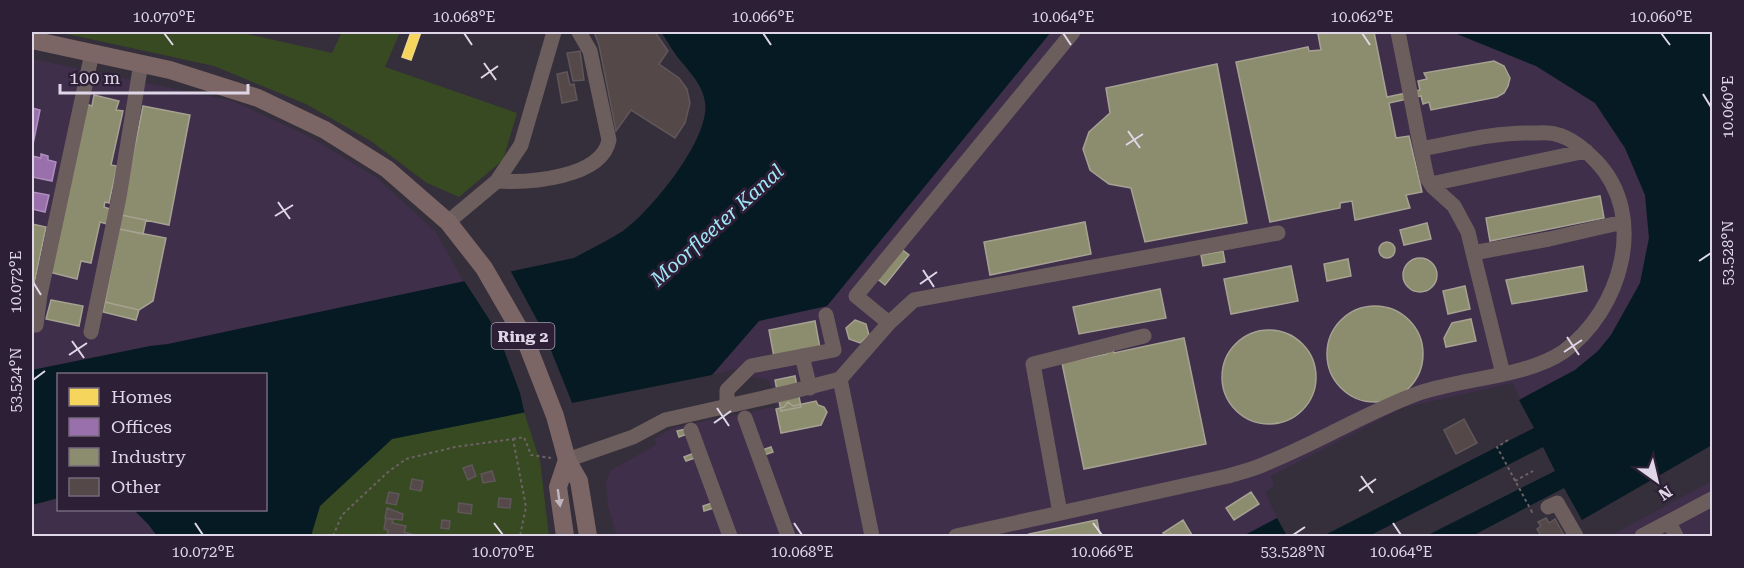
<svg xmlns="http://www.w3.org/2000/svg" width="1744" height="568" font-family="'Roboto Serif',serif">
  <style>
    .built { fill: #3f2f4b }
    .green { fill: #384a22 }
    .water { fill: #051a22 }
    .pier { fill: #352f3b }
    .homes { fill: #f6d55c; stroke: #efd686; stroke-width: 1.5 }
    .offices { fill: #9970ab; stroke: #ae8fbd; stroke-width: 1.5 }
    .industry { fill: #8c8c6e; stroke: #a5a292; stroke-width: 1.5 }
    .building { fill: #554848; stroke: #5f575a; stroke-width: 1.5 }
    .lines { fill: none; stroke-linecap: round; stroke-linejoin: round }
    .path { stroke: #6d6265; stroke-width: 2; stroke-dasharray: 3 3; stroke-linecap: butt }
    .minor { stroke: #6d5e5e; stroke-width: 15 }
    .major { stroke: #7c6665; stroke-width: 18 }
    .oneway { fill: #c1b5c0 }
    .ticks { fill: none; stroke: #dfd7e7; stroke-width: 2 }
    .labels { text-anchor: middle; stroke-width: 6; stroke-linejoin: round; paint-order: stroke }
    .shield { fill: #2c1f36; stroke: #a9a0b2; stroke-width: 1.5 }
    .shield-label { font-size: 16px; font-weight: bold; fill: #dfd7e7 }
    .water-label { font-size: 20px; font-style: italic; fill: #a1e8fa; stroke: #2c1f36 }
    .neatline { fill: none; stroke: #dfd7e7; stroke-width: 2 }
    .ticks-label { font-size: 15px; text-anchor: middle; fill: #dfd7e7 }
  </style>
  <rect width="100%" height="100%" fill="#352f3b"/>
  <path class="built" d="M1051,32H1452L1536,66L1595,103L1625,148L1645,195L1649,238L1640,284L1611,335L1598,351L1575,370L1520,399L1513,383L1402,408L1271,476L1274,486L1265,492L1277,518L1243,536H617L608,506L606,482L611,470L656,445L655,439L672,428L772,407L776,409L769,380L747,376L736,369L712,375L759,321L827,306Z
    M32,59L233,101L310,137L377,178L435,231L464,282L168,344L150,346L32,370Z
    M1712,481V536H1610Z
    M58,499V510H134L148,524L157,536H32V505Z"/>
  <path class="green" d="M58,32H238L332,53L342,32H400L385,67L517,113L503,160L459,197L427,183L371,141L306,104L214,66Z
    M524,412L540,461L549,536H311L320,506L392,439Z"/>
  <path class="water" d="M661,32H1051L827,306L759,321L712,375L392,439L320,506L311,536H157L148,524L134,510H266V374H58V498L32,505V370L150,346L168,344L574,258C590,249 607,241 623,231C651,211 711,138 705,102C702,82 687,70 676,55C671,48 666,39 661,32Z
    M1452,32H1712V445L1582,520L1564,488L1472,536H1426L1555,471L1543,447L1369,536H1323L1534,428L1519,400L1575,370L1598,351L1611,335L1640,283L1649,238L1645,195L1625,148L1595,103L1536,66Z
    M1277,518L1287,536H1243Z"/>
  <path class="pier" d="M509,268L544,333L573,405L525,415L520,393L501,342L489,319L463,279Z"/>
  <path class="homes" d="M411,32H421L411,60L402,57Z"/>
  <path class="offices" d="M32,108L40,110L32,149Z
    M41,154L48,156V160L56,162L52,181L32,177V156L41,158Z
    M32,192L49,195L45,212L32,209Z"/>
  <path class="industry" d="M1328,32H1374L1387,97L1420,90L1418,81L1427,79L1424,73L1494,61L1504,66L1510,78L1508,86L1504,93L1497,97L1431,110L1429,102L1423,104L1421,96L1389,103L1396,138L1409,136L1422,192L1406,195L1410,208L1355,220L1352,201L1340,203V208L1270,222L1236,62L1308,47L1309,51L1321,50L1318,34Z
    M1217,64L1247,223L1145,242L1131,188L1109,184L1090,170L1083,149L1089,132L1110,113L1106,88Z
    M94,95L119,101L116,110L123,111L111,165L117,166L109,203L105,202L104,207L110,209L107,224L100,222L91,263L81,261L77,279L49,272L86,104L92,106Z
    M143,106L190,115L169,225L121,215Z
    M1600,196L1604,218L1490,241L1486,218Z
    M121,215L146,220L143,234L119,229Z
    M1085,222L1091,254L990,275L984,242Z
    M1427,223L1431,239L1404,245L1400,230Z
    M32,224L46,227L32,294Z
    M119,229L166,238L153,301L139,310L105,302Z
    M1379 250a8 8 0 1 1 16 0a8 8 0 1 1-16 0Z
    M900,248L909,255L885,285L875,277Z
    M1223,251L1225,262L1203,266L1201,255Z
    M1403 275a17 17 0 1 1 34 0a17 17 0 1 1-34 0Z
    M1348,259L1351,276L1327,281L1324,264Z
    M1291,266L1298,301L1231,314L1224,279Z
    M1583,266L1587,291L1512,304L1506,280Z
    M1465,286L1470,309L1448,314L1443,291Z
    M1160,289L1166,318L1079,334L1073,307Z
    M51,300L83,306L79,326L46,319Z
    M105,302L139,310L136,320L103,312Z
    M1327 354a48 48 0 1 1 96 0a48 48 0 1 1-96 0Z
    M1471,319L1476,341L1446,347L1444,338L1452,323Z
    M855,320L866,324L869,335L860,343L849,339L846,328Z
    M815,321L820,348L774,357L769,330Z
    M1222 377a47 47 0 1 1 94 0a47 47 0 1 1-94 0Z
    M1184,338L1206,444L1084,469L1062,363L1107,354V351L1113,350L1114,353Z
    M795,376L801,407L781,411L775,380Z
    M816,401L818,405L824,407L827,412L821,425L781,433L776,409L784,407L788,402L793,406Z
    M686,429L687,434L679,437L677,431Z
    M771,447L773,452L764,455L762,450Z
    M694,453L695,458L686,461L684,457Z
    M1251,492L1259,504L1234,520L1226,508Z
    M712,503L714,508L704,511L703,506Z
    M1097,520L1100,536H1030L1029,534Z
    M1183,520L1192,535L1189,536H1165L1163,533Z"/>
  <path class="building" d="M594,32H617L619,33L621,32H655L668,51L659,64L679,78L687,89L690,103L685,123L675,138L631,110L616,131L599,45Z
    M580,51L584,80L573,81L567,53Z
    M567,72L570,85L574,84L577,100L562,103L557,74Z
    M1464,419L1477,443L1456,454L1444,430Z
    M472,465L476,476L468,480L463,468Z
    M492,471L495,481L483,483L481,474Z
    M412,479L423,481L421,491L410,489Z
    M389,492L399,494L396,505L386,503Z
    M499,498L511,499L510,508L498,507Z
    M459,503L472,505L471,514L458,512Z
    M387,508L403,514L402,520L385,518Z
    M386,518L393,520L392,523L406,526L404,532L418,536H387L388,530L384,529Z
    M1546,518L1549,523L1555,519L1564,535L1561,536H1541L1537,529L1541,526L1538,522Z
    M442,520L450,521L449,529L441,528Z"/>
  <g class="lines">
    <path class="path" d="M513,439L524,437L531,455L551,458
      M1508,440L1497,447L1532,512L1534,510
      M1515,481L1533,471
      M333,536L342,515L388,472L406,459L455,447L513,439L526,507L520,536"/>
    <path class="minor" d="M1398,32L1410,92
      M1421,149L1427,178L1433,187L1454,206L1468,232L1473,253
      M497,181C529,183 602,178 609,140L590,51L579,32
      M1431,184L1586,151
      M448,222L497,181L521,145L554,32
      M889,323L914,300L1278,233
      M36,325L40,295L92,53
      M91,332L119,197L141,63
      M802,356L810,388
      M1503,374L1473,253L1549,239L1623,222
      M840,379L889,323L856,296L1073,32
      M727,406V390L751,366L834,350L826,315
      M745,418L788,536
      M691,430L730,536
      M567,460L633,437L665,420L790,392L840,379L872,536
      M1548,507L1557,503L1576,536
      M1060,513L1033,364L1144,336
      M1669,522L1676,536
      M956,536L1228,476C1241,472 1255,469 1267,463C1319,442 1367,412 1419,393C1462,378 1526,377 1563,352C1621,311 1649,216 1596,161C1584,149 1572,138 1555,134C1549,132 1540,133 1533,133C1495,132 1458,142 1421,149L1411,98
      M1642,536L1712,499"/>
    <path class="major" d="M32,40L170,70L258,98L325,130L387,169L448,222L484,268L525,339L555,416L567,460L579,481L588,536
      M565,536L558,487L567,460"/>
  </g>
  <defs><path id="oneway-solid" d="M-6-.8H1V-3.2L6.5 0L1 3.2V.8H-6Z" transform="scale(1.5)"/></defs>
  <use class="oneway" href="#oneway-solid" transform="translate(559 498) rotate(82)"/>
  <path class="ticks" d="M164,33L173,45M464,33L472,45M763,33L771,45M1063,33L1071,45M1362,33L1370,45M1661,33L1670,45M484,63L496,80M481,78L498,66M1703,94L1711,107M1128,131L1140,148M1126,145L1143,134M278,202L290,219M275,216L293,205M1699,261L1711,253M923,270L934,287M33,282L41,295M920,284L937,272M1567,337L1579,355M72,341L84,358M1564,352L1582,340M69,355L87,343M33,380L45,371M717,408L729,426M714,423L731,411M1361,476L1373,493M1359,491L1376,479M195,523L203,535M494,523L503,535M794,523L802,535M1093,523L1102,535M1393,523L1401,535M1293,535L1305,527"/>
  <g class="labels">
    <rect class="shield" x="491.5" y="323" width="63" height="26" rx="4.5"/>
    <g class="shield-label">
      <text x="523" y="342">Ring 2</text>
    </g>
    <g class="water-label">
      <text transform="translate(717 225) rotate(-42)" y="7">Moorfleeter Kanal</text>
    </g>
  </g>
  <rect width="1744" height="568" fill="none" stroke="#2c1f36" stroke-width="66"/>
  <rect x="57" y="373" width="210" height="138" fill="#2c1f36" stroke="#74697d" stroke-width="1.5"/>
  <rect x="69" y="388" width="30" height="18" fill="#f6d55c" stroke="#74697d" stroke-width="1.5"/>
  <text x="111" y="403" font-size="18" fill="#dfd7e7">Homes</text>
  <rect x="69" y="418" width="30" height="18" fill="#9970ab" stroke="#74697d" stroke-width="1.5"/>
  <text x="111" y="433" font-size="18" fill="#dfd7e7">Offices</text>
  <rect x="69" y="448" width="30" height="18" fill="#8c8c6e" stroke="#74697d" stroke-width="1.5"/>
  <text x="111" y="463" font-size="18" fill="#dfd7e7">Industry</text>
  <rect x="69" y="478" width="30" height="18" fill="#554848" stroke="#74697d" stroke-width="1.5"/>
  <text x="111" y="493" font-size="18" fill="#dfd7e7">Other</text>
  <g transform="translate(1657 481) rotate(146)" stroke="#2c1f36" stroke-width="4.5" paint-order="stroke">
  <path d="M0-4.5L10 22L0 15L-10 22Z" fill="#dfd7e7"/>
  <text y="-9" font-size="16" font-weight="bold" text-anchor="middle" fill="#dfd7e7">N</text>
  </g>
  <path d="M60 84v9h188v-9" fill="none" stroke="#dfd7e7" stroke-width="3"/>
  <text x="69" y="84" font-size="18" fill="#dfd7e7" stroke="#2c1f36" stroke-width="4.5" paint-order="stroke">100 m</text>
  <rect x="33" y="33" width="1678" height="502" class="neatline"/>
  <g class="ticks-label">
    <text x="164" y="22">10.070°E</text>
    <text x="464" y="22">10.068°E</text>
    <text x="763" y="22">10.066°E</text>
    <text x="1063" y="22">10.064°E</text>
    <text x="1362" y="22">10.062°E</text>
    <text x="1661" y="22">10.060°E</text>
    <text transform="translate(1728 107) rotate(-90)" y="5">10.060°E</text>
    <text transform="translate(1728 253) rotate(-90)" y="5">53.528°N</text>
    <text transform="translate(16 282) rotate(-90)" y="5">10.072°E</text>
    <text transform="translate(16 380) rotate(-90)" y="5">53.524°N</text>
    <text x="203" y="557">10.072°E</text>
    <text x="503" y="557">10.070°E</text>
    <text x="802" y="557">10.068°E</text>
    <text x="1102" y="557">10.066°E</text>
    <text x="1293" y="557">53.528°N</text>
    <text x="1401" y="557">10.064°E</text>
  </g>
</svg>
